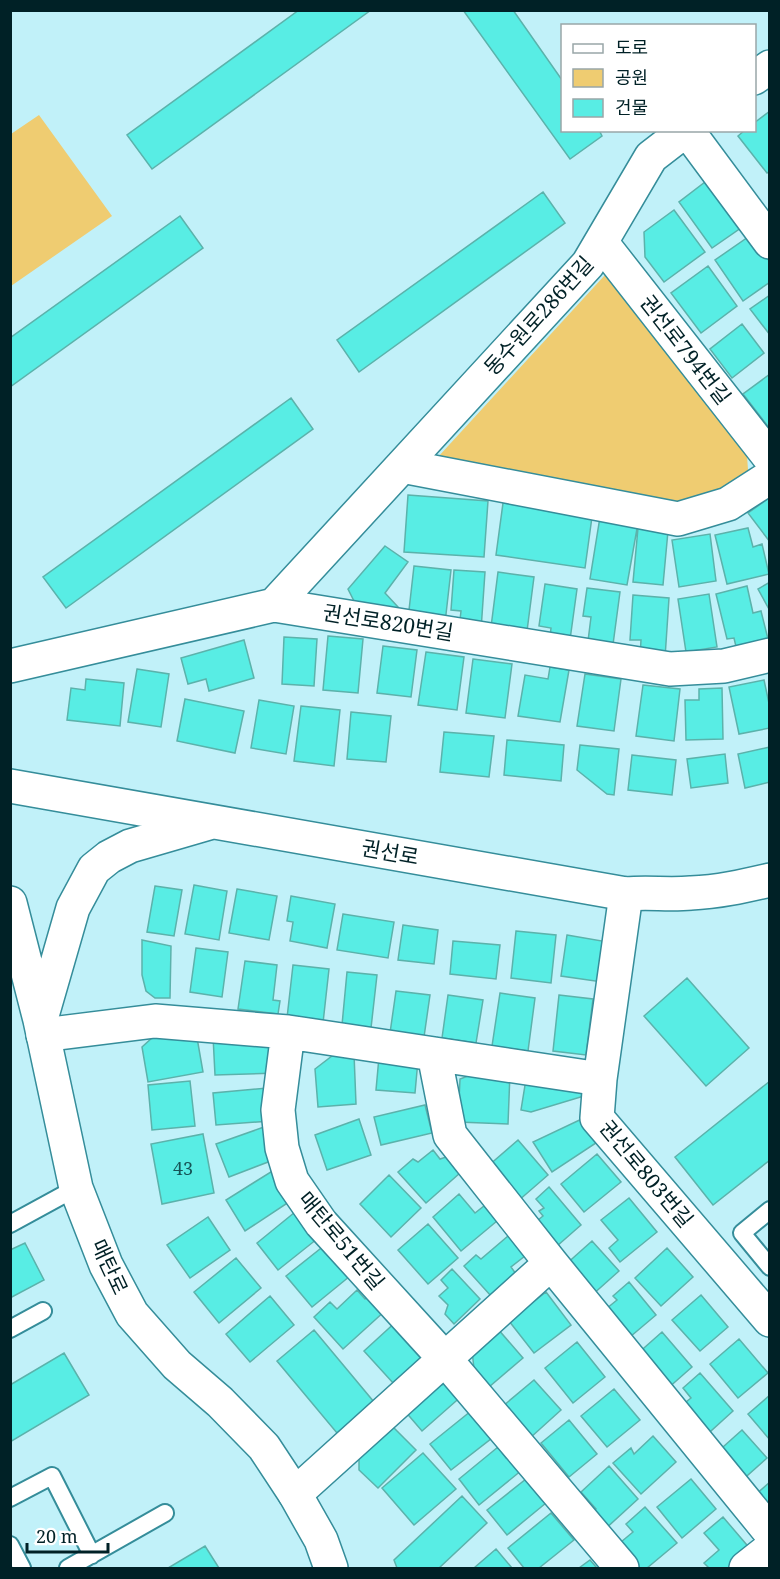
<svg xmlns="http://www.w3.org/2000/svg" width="780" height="1579" font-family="'Noto Serif','Noto Sans KR',serif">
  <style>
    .green { fill: #efcc71 }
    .building { fill: #58ede4; stroke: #5bb2ab; stroke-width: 1.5 }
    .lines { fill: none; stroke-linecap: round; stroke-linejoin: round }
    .service-casing { stroke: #358d9a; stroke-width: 20 }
    .minor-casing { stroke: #358d9a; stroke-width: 36 }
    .tertiary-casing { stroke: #358d9a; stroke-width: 36 }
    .service { stroke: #fff; stroke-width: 16 }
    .minor { stroke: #fff; stroke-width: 33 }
    .tertiary { stroke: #fff; stroke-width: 33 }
    .labels { text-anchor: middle; stroke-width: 4.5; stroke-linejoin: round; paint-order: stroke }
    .number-label { font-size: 18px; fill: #165456 }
    .street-label { font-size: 21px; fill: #002126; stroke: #fff }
  </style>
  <rect width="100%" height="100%" fill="#c1f1f9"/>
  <path class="green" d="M39,115L112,216L11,286V134Z
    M605,275L747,456L749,483L686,507L438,457Z"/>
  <path class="building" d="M299,10H371L152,169L127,135Z
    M463,10H513L562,80V130H599L602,136L570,159Z
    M770,111V171L767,173L738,136L745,130H754V123Z
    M705,182L721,186L748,223L712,248L679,202Z
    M543,192L565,223L359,372L337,340Z
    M674,210L705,252L664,282L645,257L644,232Z
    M180,216L203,248L10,387V338Z
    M751,235L770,262V282L743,301L715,260Z
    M708,266L737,306L701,333L671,293Z
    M770,295V335L750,309Z
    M742,324L764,353L732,378L710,349Z
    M770,374V429L743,394Z
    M291,398L313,429L66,608L43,577Z
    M408,495L488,501L484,557L404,552Z
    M769,498H770V542L748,513Z
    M503,503L592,517L585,568L496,555Z
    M600,517L638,523L627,585L590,579Z
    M638,528L668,531L663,585L633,582Z
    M748,528L753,547L762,544L769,574L727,584L715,535Z
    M710,534L716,581L679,587L672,540Z
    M385,546L408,562L385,593L398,607L384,621L360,613L348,589Z
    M414,566L451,570L445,623L408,619Z
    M454,570L485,572L481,630L459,629L461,611L451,610Z
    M498,572L534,577L527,631L491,627Z
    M770,582V611L758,589Z
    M545,584L577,589L569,647L549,645L551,628L539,626Z
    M747,586L753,613L761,611L769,643L737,651L734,638L727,639L716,594Z
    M587,588L620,592L612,652L587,649L591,617L583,616Z
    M709,594L717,647L686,652L678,599Z
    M633,595L669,598L665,658L640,657L641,640H630Z
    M328,636L363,639L358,693L323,690Z
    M284,637L317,639L314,686L282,684Z
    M244,640L254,678L209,691L206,679L188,684L181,658Z
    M383,646L417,650L411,697L377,693Z
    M426,652L464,657L457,710L418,705Z
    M473,659L512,664L505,718L466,713Z
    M550,667L569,670L560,722L518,716L525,675L548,679Z
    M137,669L169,674L161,727L128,722Z
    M585,674L621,679L614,731L577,726Z
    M86,679L124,683L120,726L67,720L71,688L85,690Z
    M764,680L770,708V728L739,734L729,687Z
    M643,685L680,689L674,741L636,736Z
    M722,688L723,739L686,740L685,700H699V689Z
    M185,699L244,711L235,753L177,741Z
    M259,700L294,706L286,754L251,748Z
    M301,706L340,710L334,766L294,761Z
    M351,712L391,716L386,762L347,759Z
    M444,732L494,736L489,777L440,772Z
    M507,740L564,745L561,781L504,775Z
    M580,745L619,749L614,795L607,794L577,770Z
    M770,747V782L745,788L738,754Z
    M725,754L728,783L691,788L687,759Z
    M632,755L676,760L672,795L628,790Z
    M194,885L227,891L219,940L185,934Z
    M155,886L182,890L174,936L147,932Z
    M237,889L277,896L269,940L229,933Z
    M291,896L335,904L327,948L290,941L293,922L287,921Z
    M343,914L394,922L388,958L337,950Z
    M403,925L438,930L434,964L398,960Z
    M516,931L556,935L551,983L511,978Z
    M567,935L608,942L602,982L561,976Z
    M142,940L171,946L170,998H155L146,991L142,975Z
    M453,941L500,945L496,979L450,974Z
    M196,948L228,952L222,997L190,992Z
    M245,961L277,965L273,1000L280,1001L278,1014L238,1009Z
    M293,965L329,969L323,1023L287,1018Z
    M347,972L377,975L371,1028L342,1025Z
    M687,978L749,1048L706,1086L644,1016Z
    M396,991L430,995L424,1037L390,1033Z
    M500,993L535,998L528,1051L492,1046Z
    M448,995L483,1000L476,1043L442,1038Z
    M559,995L593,999L586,1055L553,1051Z
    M196,1032L203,1072L148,1082L142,1047L153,1037Z
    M213,1036L279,1041L278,1073L215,1075Z
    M354,1054L356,1104L318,1107L315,1069L332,1056Z
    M379,1057L418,1060L415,1093L376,1090Z
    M481,1071L510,1073L508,1124L458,1122L460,1079Z
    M526,1079L582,1087L584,1096L531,1112L521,1110Z
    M190,1081L195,1126L152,1130L148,1085Z
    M770,1081V1160L713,1205L675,1157Z
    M267,1088L270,1121L216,1125L213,1093Z
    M425,1105L432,1133L381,1145L374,1117Z
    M588,1116L602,1139L552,1172L533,1142Z
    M359,1119L371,1155L327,1170L315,1135Z
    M264,1127L276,1159L229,1177L216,1144Z
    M203,1134L214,1193L162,1204L151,1144Z
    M518,1140L548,1175L518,1201L488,1166Z
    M433,1150L440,1159L446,1157L460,1173L426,1203L398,1172L413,1159L418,1162Z
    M597,1154L621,1182L584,1212L561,1184Z
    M274,1170L292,1200L245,1231L226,1200Z
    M389,1175L421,1208L391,1237L360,1204Z
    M549,1187L581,1225L549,1253L537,1221L543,1216L539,1211L544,1208L536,1199Z
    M459,1194L475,1213L484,1206L497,1221L461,1251L433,1217Z
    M629,1198L657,1232L620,1262L609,1248L618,1240L601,1220Z
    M300,1208L322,1235L278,1270L257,1243Z
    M208,1217L230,1250L190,1278L167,1245Z
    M428,1224L458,1258L428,1284L398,1250Z
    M508,1236L525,1256L511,1267L516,1274L491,1296L464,1266L476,1255L481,1259Z
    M330,1241L355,1272L312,1307L286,1276Z
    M592,1241L619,1271L591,1296L564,1266Z
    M25,1243L44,1280L10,1298V1250Z
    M667,1248L693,1277L661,1306L635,1278Z
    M236,1258L261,1288L219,1323L194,1292Z
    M452,1269L480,1299L454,1324L445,1314L448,1305L439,1296L448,1288L441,1280Z
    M629,1282L656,1315L624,1342L601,1313L617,1300L613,1296Z
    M357,1290L365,1299L371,1293L386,1310L343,1349L314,1317L330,1302L337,1309Z
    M546,1292L571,1325L534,1353L509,1321Z
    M701,1295L728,1327L700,1351L672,1320Z
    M270,1296L294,1325L250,1362L226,1334Z
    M399,1319L423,1344L421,1359L394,1384L364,1351Z
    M497,1328L523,1358L489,1387L474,1369L472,1350Z
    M314,1330L374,1402L337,1433L277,1361Z
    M662,1332L692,1367L667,1389L636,1355Z
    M739,1339L768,1373L738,1398L710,1364Z
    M577,1342L605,1377L573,1403L545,1368Z
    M64,1353L89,1395L10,1442V1385Z
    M700,1373L733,1411L701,1440L681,1406L691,1398L683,1388Z
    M450,1378L464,1394L422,1431L404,1410L438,1380L442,1385Z
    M534,1380L561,1410L530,1438L503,1406Z
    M614,1389L640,1420L607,1447L581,1416Z
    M770,1395V1440L748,1414Z
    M471,1411L492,1438L451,1470L430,1444Z
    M569,1420L597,1454L569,1477L541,1443Z
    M390,1424L416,1450L378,1488L359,1470V1455Z
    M742,1430L767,1458L739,1483L714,1455Z
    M653,1436L676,1462L641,1494L613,1463L631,1448L634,1454Z
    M498,1447L506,1458L510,1455L522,1470L479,1505L459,1479Z
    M423,1453L456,1489L414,1525L382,1488Z
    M609,1466L638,1499L603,1531L589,1515L596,1509L581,1492Z
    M526,1479L546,1503L507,1535L487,1510Z
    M691,1479L716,1509L682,1538L657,1507Z
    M770,1482V1526L748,1501Z
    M462,1496L487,1523L439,1568H397L394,1560Z
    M645,1507L677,1543L647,1568H633L615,1547L633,1532L626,1524Z
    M551,1513L574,1540L539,1568H524L508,1548Z
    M723,1517L752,1551L731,1568H709L704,1563L719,1550L704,1533Z
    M205,1546L219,1568H168Z
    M496,1549L512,1568H474Z
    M590,1560L597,1568H579Z"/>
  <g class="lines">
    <defs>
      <path id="service" d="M770,1210L742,1233L770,1267
        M10,1224L76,1188
        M10,1329L43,1311
        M10,1498L52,1476L92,1555
        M10,1545L22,1568
        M68,1568L165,1513"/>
      <path id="minor" d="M754,78L770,67
        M687,130L770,242
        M601,242L770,458
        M402,466L678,519L728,504L770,477
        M274,605L588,264L651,157L686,130
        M10,666L274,605L670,669L724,666L770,655
        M626,894L600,1079L597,1118L770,1320
        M288,1032L278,1110L282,1148L292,1181L321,1223L445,1359L622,1568
        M43,1035L155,1021L288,1032L600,1079
        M434,1054L450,1135L551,1263L770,1532
        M295,1494L551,1263
        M746,1568L770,1549"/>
      <path id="tertiary" d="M10,786L626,894C648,892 669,895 691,893C718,892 744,886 770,880
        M10,903L40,1020L76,1188L106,1265L132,1314L177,1365L220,1402L264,1447L295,1494L321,1540L331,1568
        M41,1019L73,908L94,869L109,857L130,846L209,823"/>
    </defs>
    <use href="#service" class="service-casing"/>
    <use href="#minor" class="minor-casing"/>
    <use href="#tertiary" class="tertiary-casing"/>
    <use href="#service" class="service"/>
    <use href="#minor" class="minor"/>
    <use href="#tertiary" class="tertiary"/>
  </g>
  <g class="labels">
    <g class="number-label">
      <text x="183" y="1175">43</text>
    </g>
    <g class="street-label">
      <text transform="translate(539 316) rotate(-48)" y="7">동수원로286번길</text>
      <text transform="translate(685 350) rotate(52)" y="7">권선로794번길</text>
      <text transform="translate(388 623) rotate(9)" y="7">권선로820번길</text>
      <text transform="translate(390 853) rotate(10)" y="7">권선로</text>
      <text transform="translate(646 1174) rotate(50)" y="7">권선로803번길</text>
      <text transform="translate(341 1241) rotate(50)" y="7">매탄로51번길</text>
      <text transform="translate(109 1267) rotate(65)" y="7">매탄로</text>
    </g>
  </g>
  <rect width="780" height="1579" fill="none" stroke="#002126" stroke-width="24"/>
  <rect x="561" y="24" width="195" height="108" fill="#ffffff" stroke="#99a6a8" stroke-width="1.5"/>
  <rect x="573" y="44" width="30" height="9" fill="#ffffff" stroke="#99a6a8" stroke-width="1.5"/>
  <text x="615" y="54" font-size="18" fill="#002126">도로</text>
  <rect x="573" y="69" width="30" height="18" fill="#efcc71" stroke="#99a6a8" stroke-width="1.5"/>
  <text x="615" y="84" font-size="18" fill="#002126">공원</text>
  <rect x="573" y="99" width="30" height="18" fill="#58ede4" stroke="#99a6a8" stroke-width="1.5"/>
  <text x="615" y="114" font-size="18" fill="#002126">건물</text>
  <path d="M27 1543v9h81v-9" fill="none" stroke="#002126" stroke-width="3"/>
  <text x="36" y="1543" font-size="18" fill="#002126" stroke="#ffffff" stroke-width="4.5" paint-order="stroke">20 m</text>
</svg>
